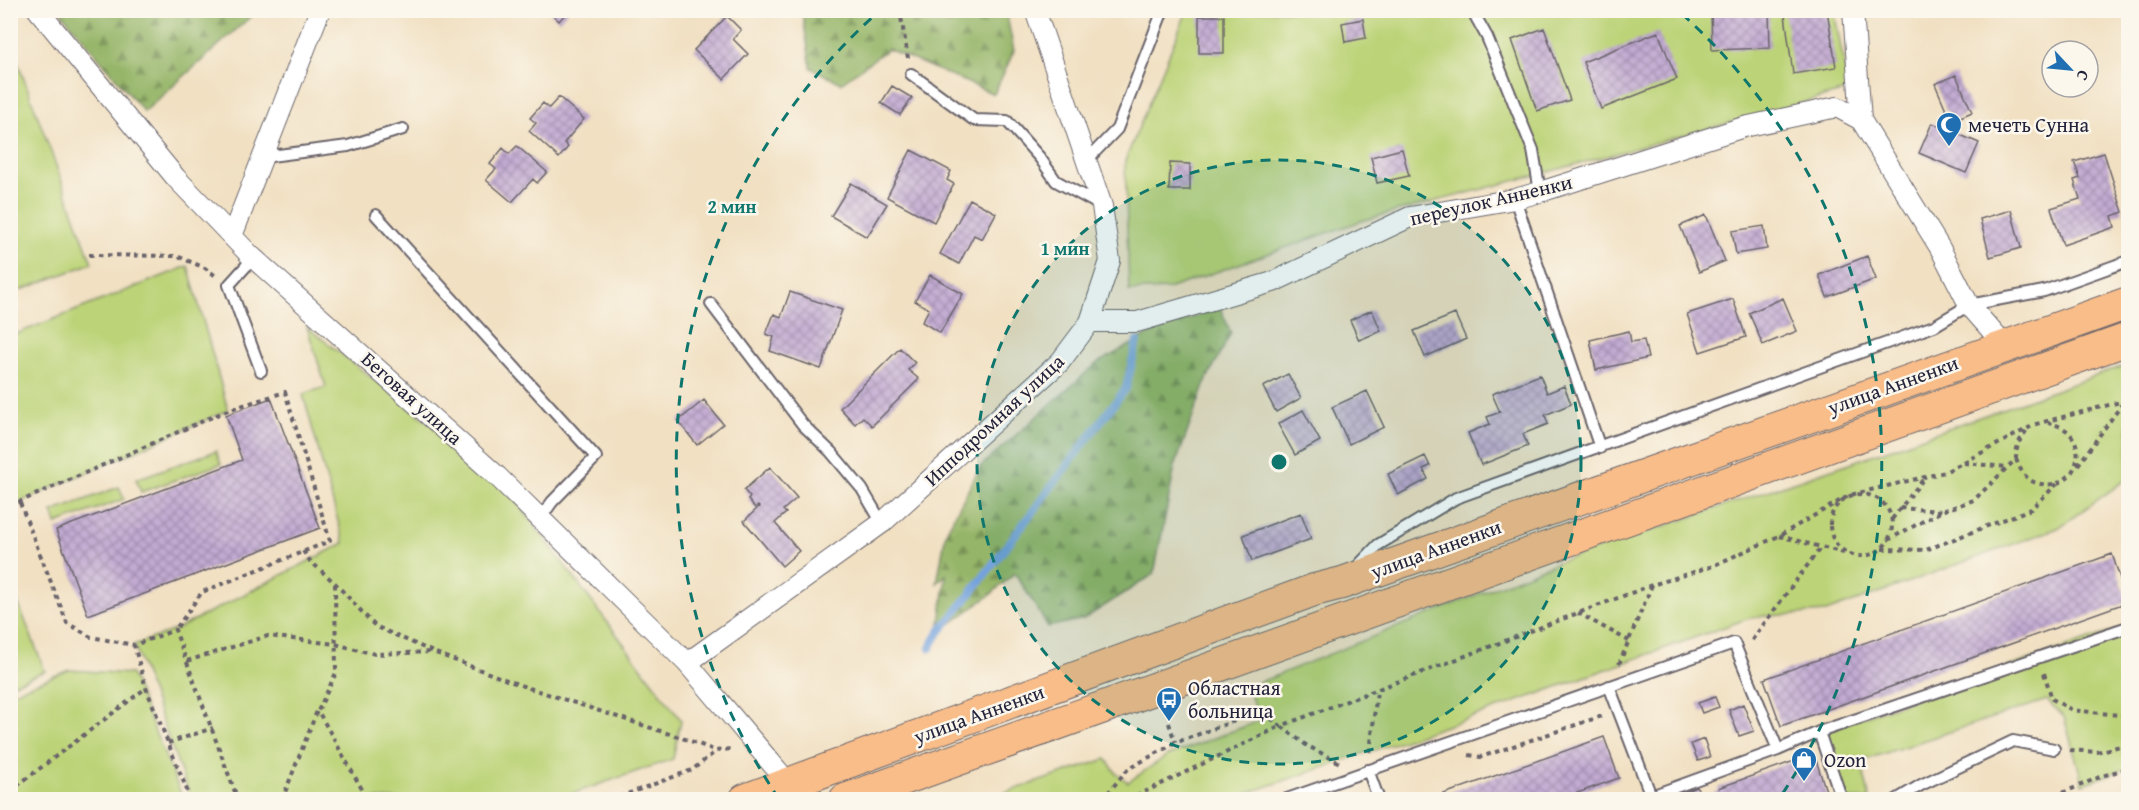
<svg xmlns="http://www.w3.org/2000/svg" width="2139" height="810" font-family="'Gentium Book Plus',serif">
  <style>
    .green { fill: #bcd377; stroke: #6f7a59; stroke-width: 1.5 }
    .forest { fill: url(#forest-firs); stroke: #5c6c52; stroke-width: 1.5 }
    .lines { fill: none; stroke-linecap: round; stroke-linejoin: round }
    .stream { stroke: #73a2dd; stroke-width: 8 }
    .building { fill: url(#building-cross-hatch) }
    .lane-casing { stroke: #6a646a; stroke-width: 14 }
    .street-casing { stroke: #6a646a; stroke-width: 22 }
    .primary-casing { stroke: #6a646a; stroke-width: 34 }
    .path { stroke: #6a646a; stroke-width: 4; stroke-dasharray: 4.5 4.5; stroke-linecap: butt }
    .lane { stroke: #fff; stroke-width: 10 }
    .street { stroke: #fff; stroke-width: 20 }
    .primary { stroke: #f9bd89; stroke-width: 32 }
    .ring { fill: none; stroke: #0f766e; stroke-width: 3; stroke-dasharray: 10 8 }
    .labels { text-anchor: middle; stroke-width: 5; stroke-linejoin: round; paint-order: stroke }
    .poi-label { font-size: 20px; fill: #22223b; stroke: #fbf7ec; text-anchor: start }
    .street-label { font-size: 20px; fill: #22223b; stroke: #fbf7ec }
    .centre { fill: #0f766e; stroke: #fbf7ec; stroke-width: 3 }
    .ring-label { font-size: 18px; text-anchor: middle; font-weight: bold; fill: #0f766e; stroke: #fbf7ec; stroke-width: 5; stroke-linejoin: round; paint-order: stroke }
  </style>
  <defs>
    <pattern id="forest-firs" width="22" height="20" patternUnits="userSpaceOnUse" patternTransform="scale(1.5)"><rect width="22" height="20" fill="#95b568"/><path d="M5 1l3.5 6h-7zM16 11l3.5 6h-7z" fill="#799357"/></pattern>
    <pattern id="building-cross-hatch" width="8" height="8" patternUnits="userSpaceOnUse" patternTransform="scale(1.5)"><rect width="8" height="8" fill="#c2aad2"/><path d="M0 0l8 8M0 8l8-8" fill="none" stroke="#9d8aac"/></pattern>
  </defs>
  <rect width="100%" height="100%" fill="#fbf7ec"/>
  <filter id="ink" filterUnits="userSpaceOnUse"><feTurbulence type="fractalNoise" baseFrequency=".0167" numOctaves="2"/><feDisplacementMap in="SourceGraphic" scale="12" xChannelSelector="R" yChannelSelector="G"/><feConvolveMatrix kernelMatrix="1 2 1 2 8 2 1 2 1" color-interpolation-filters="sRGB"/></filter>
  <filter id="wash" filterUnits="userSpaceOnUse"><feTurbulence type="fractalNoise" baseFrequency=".008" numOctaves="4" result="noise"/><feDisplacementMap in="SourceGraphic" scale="24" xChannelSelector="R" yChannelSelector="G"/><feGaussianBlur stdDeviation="1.35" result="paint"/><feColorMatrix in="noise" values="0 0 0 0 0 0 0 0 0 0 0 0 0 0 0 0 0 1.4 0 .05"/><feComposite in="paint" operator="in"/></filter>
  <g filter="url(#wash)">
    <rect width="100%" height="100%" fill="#f1e0c2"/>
    <path class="green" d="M1187,11H1834L1849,90L1552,171L1364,220L1168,289L1129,291L1125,161Z
      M11,44L92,263L11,294H10Z
      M188,266L228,410L11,506V336Z
      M307,327L498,477L681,720L673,759L557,799H191L134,645L175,630L344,543L303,394L326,387Z
      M2126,365L2128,373V478L2058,528L1826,612L1752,617L1487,712L1230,799H986L1106,759L1117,774L1128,782L1167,756L1259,721L1248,687L1558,562L1847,464Z
      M216,451L221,464L141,492L136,479Z
      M119,487L124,499L56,524L52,512Z
      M11,585L45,671L11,685H10Z
      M2128,626V768L2083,784L2064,717L2047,700L1861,761L1870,799H1842L1819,732Z
      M69,670L131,674L183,799H11V693Z"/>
    <path class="forest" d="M60,11H257L144,112Z
      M802,11H1006L1014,51L994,94L888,49L841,83L811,68Z
      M1220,307L1231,333L1205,383L1175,466L1154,574L1084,619L1048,627L1015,573L989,596L939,632L946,575L937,583L946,532L980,467L1097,363L1150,334Z"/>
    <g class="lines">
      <path class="stream" d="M930,648L939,632L968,597L1126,388L1137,341"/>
    </g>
    <g id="blocks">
      <path class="building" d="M548,10H569L559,21Z
        M1769,10L1770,48L1712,50L1711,11Z
        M1815,10H1827L1836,67L1793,74L1785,15Z
        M727,16L741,30L733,39L748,54L724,79L694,50Z
        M1199,16H1224V53H1199Z
        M1363,19L1366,38L1345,42L1342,23Z
        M1544,28L1570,100L1537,111L1512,40Z
        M1658,32L1677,79L1601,109L1583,62Z
        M1956,75L1972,112L1951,121L1935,84Z
        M892,86L912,98L900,115L881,103Z
        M559,97L584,119L564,143L568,147L559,158L529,131L536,123L530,118L543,103L549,108Z
        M1932,123L1979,143L1966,173L1919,153Z
        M517,146L547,172L537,183L533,179L512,202L486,180L496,169L490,164L503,148L509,154Z
        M1402,149L1409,176L1377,183L1371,157Z
        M911,150L951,171L947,180L954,184L934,222L887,197Z
        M2104,153L2123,212L2112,216L2115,227L2063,245L2051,208L2080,199L2074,180L2080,178L2074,162Z
        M1170,163L1190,164V190H1169Z
        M851,183L887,204L867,237L831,216Z
        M970,199L996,213L982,239L974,235L959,264L940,254Z
        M2011,210L2021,248L1990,257L1980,219Z
        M1706,215L1725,261L1699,272L1680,226Z
        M1764,226L1767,249L1736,254L1732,231Z
        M1867,256L1876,279L1827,297L1819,275Z
        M930,275L963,294L940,333L922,322L929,309L915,301Z
        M790,292L842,310L821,369L770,351L774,337L766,334L774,314L781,317Z
        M1783,298L1797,331L1763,345L1749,313Z
        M1733,299L1746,337L1700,352L1687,314Z
        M1372,310L1381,331L1359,340L1350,320Z
        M1455,314L1466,339L1425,357L1414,331Z
        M1629,331L1631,342L1644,340L1648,358L1596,370L1590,340Z
        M900,348L915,363L908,370L919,379L872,426L863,417L855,424L840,408Z
        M1288,374L1301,398L1276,412L1263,387Z
        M1540,375L1547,393L1564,386L1571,404L1545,415L1548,424L1523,434L1528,446L1481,465L1468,433L1490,424L1487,417L1500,412L1492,394Z
        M1367,391L1384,427L1349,444L1332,407Z
        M271,398L320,528L88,615L56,530L242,460L226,415Z
        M704,400L723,424L697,445L678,421Z
        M1303,410L1320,441L1295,455L1278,424Z
        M1425,456L1430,466L1423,469L1428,479L1398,495L1388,474Z
        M770,467L797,498L783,510L786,513L775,523L799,551L782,566L744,521L759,507L758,506L755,508L748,500L750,497L744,490Z
        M1301,513L1311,539L1252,561L1243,535Z
        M2112,554L2128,602L1781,726L1764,679Z
        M1715,697L1719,707L1702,713L1698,703Z
        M1743,704L1754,731L1739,736L1729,710Z
        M1604,737L1619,778L1558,800H1427Z
        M1704,739L1710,757L1698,761L1691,744Z
        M1814,754L1829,800H1664L1697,787L1701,798L1719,791L1718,788Z"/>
    </g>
  </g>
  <g filter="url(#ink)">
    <use href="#blocks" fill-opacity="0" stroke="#6a646a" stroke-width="1.5"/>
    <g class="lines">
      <defs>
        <path id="lane" d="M1472,10L1487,37L1533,150L1540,192
          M911,74L974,120L1007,121L1040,158L1056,181L1102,206
          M263,157L348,146L403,129
          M1087,160L1117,129L1163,10
          M1515,199L1600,448
          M376,215L596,457L552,502L540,519
          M250,255L247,265L229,285L261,371
          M711,304L803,425L831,452L862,489L882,523
          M1357,567L1378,545L1456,498L1934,326L1969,305L2044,291L2128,261
          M1609,686L1651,796L1641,800
          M1819,732L1842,800
          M1368,770L1379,800
          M1651,796L1778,750L1819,732L2128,627
          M1284,800L1734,643L1778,750
          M1896,800L1921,785L2013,741L2054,749"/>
        <path id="street" d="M38,10L176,178L250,255L498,477L687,663L789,784
          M1853,10L1861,120
          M232,236L320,10
          M1090,322H1137L1273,282L1410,217L1515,199L1540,192L1744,127L1837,107L1861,120L1940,248L1969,305L2005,346
          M687,663L882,523L1060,362L1090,322L1110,261L1102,206L1035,10"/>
        <path id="primary" d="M745,800L1314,590L1342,583L2128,303
          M845,800L2128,339"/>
      </defs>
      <use href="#lane" class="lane-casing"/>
      <use href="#street" class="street-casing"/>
      <use href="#primary" class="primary-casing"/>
      <path class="path" d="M898,10L901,17L908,58
        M89,255L177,256L205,268L216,276
        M2016,459C2021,472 2027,482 2041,484C2082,491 2094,430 2048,423
        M1964,463L2007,467
        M2078,465L2123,403
        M1830 525a31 31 0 1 1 62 0a31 31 0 1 1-62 0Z
        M20,503L67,623L91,637L134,645
        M10,506L228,410L285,392L330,541L202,592L175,630
        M1900,508L1942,511
        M1892,519L1925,477
        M1779,536L1844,553
        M1888,540L1942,511L1974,500L2016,459C2016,447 2019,440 2027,430
        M1882,549L1926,550L2031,509L2057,484
        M303,551L310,561L335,583L375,626L433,652L520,685L691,741L716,751L730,749
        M335,584L336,673L318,711L368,800
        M1578,613L1629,641
        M1752,640L1821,547
        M187,661L268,636L335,644L375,654L432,652
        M1619,664L1652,585
        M2044,673L2052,699L2072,710L2128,716
        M1169,723L1175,742
        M168,743L213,728
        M2070,750L2097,752L2128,744
        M1370,752L1377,691
        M1469,755L1481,757L1602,716
        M10,791L146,688
        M191,800L146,688L134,645L175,630L238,800
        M282,800L317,711
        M611,800L692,770L715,752
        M1102,800L1128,769L1175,743L1261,711L1281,726L1652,585L1710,567L1779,536L1850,495L1945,472L2036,424L2128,400
        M1128,800L1281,726L1306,745L1340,763
        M2046,800L2102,776L2128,768"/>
      <use href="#lane" class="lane"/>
      <use href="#street" class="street"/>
      <use href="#primary" class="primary"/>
    </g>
  </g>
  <circle cx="1279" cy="462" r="302" fill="#0f766e" fill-opacity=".12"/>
  <g class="ring">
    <circle cx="1279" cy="462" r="302"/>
    <path d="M779 799A603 603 0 0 1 876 14M1682 14A603 603 0 0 1 1779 799"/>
  </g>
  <defs>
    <symbol id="mosque-pin" viewBox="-11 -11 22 30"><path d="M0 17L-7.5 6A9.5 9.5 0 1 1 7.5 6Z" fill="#1f6fb2" stroke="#fbf7ec"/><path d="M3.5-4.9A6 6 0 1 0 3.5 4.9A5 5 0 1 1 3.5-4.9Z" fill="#fff"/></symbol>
    <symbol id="bus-pin" viewBox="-11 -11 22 30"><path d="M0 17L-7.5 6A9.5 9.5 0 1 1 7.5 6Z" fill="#1f6fb2" stroke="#fbf7ec"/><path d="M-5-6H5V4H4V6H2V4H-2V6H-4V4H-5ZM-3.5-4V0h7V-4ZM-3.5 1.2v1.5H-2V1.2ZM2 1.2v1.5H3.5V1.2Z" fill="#fff"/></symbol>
    <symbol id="shop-pin" viewBox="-11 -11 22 30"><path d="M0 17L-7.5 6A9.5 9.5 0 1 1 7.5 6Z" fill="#1f6fb2" stroke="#fbf7ec"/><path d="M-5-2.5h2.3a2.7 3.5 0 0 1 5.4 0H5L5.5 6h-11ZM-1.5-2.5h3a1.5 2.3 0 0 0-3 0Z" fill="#fff"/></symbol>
  </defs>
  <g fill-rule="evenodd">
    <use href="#mosque-pin" x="1934" y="110" width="30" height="40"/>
    <use href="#bus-pin" x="1154" y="685" width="30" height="40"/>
    <use href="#shop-pin" x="1789" y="745" width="30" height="40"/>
  </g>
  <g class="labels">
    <g class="poi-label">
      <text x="1968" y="132">мечеть Сунна</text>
      <text x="1188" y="695">Областная<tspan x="1188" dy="23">больница</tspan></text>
      <text x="1824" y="767">Ozon</text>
    </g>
    <g class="street-label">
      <text transform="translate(1491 200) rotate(-13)" y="7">переулок Анненки</text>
      <text transform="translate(1893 385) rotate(-20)" y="7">улица Анненки</text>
      <text transform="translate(412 398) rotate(42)" y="7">Беговая улица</text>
      <text transform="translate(994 420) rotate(-43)" y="7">Ипподромная улица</text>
      <text transform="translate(1436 549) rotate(-20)" y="7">улица Анненки</text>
      <text transform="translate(979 714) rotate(-20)" y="7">улица Анненки</text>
    </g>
  </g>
  <circle cx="1279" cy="462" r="9" class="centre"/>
  <g class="ring-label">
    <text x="732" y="213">2 мин</text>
    <text x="1065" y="255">1 мин</text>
  </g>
  <rect width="2139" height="810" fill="none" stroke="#fbf7ec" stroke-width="36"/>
  <g transform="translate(2070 69) rotate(116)"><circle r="28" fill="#fbf7ec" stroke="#a4a2a5" stroke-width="1.5"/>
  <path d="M0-4.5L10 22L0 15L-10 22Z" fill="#1f6fb2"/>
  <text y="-9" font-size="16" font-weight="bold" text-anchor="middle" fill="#22223b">С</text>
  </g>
</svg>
